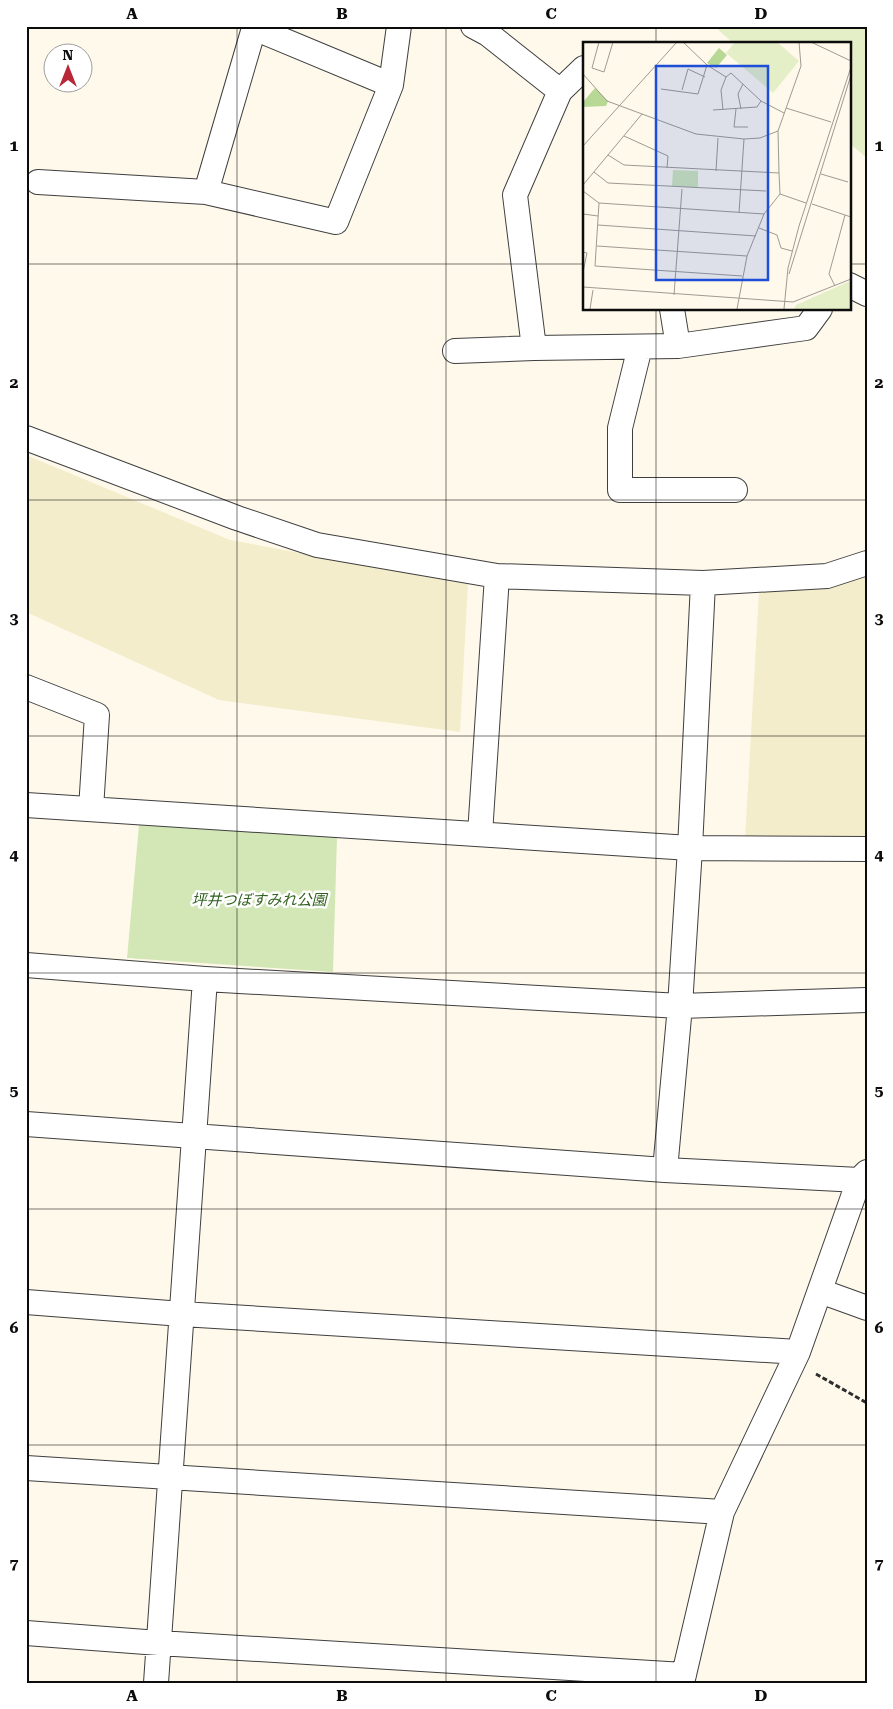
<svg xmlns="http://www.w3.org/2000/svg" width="893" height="1709" font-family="'Roboto Serif','Noto Sans JP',serif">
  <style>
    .farmland { fill: #f3edcc }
    .green { fill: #d3e7b6 }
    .pitch { fill: #e4efc8 }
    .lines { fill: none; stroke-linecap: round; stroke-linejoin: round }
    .minor-casing { stroke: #3f3f3f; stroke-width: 26 }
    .path { stroke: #2e2e2e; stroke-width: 3; stroke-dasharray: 5 2.5; stroke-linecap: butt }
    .minor { stroke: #fff; stroke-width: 24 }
    .grid { fill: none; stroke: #0c0c0c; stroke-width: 1; stroke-opacity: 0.55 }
    .labels { text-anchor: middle; stroke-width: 5; stroke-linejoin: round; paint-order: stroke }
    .park-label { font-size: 15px; font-style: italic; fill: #30611e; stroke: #fff }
    .inset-road { fill: none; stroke: #9e9a92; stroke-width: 1 }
    .view { fill: #1d4ed8; fill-opacity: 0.15; stroke: #1d4ed8; stroke-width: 2.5 }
    .inset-edge { fill: none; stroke: #0c0c0c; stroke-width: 2.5 }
    .neatline { fill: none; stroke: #0c0c0c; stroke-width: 2 }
    .grid-label { font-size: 16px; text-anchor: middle; font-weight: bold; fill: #0c0c0c }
  </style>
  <rect width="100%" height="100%" fill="#fff9eb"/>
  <path class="farmland" d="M26,455L230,540L468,584L460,732L219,700L26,612Z
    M867,577V839H745L759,592L820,588Z"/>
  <path class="green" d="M139,825L337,837L333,972L127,958Z"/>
  <path class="pitch" d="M714,26H867V158L849,143V44H734Z"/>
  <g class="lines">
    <defs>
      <path id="minor" d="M473,26L488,34L560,91L584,68
        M38,182L206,192L336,222L391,85L399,26
        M206,192L254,28L391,85
        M849,285L867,294
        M672,309L678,346
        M640,347L620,428V490H735
        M534,348L515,195L560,91
        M455,351L534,348L678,346L806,328L820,309
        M26,438L237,518L317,545L497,576L703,583L827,576L867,563
        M26,687L97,715L91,809
        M26,805L690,848L867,849
        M480,834L497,576
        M26,965L205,979L680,1006L867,1000
        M26,1124L665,1170L859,1180
        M665,1170L680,1006L690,848L703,583
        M820,1291L867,1308
        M26,1302L182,1314L798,1352
        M26,1468L722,1512
        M26,1633L159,1643L684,1675
        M156,1683L205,979
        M682,1683L722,1512L798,1352L859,1180L867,1172"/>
    </defs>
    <use href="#minor" class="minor-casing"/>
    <path class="path" d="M816,1374L867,1403"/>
    <use href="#minor" class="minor"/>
  </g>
  <path class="grid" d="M237,26V1683M446,26V1683M656,26V44M26,264H584M849,264H867M656,309V1683M26,500H867M26,736H867M26,973H867M26,1209H867M26,1445H867"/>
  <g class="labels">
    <g class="park-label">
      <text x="259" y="905">坪井つぼすみれ公園</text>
    </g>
  </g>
  <g transform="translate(583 42)">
    <rect width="268" height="268" fill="#fff9eb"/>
    <path d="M90,128L115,129V146L89,144Z" fill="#d3e7b6"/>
    <path d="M136,6L144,13L133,26L124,21ZM12,46L25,59L23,64L0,65V60Z" fill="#b8d896"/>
    <path d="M152,0H194L216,19L190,51L143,11ZM267,239V267H211L213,263Z" fill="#e4efc8"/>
    <path class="inset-road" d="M16,0L9,26L21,30L30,0M100,0L124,23L143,35L148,31L178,59L201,71M216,0L218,24L195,89L196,131L197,152L223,161M228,0L268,19M0,32L24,59L113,92L161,97L177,96L195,89M78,47L115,52L124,23M99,48L105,27L122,35M203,66L248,80M153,67L151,85H165M158,67L155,52L160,42M130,68L174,65L178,59M140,68L138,48L143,35M41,94L85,114L84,126M0,104L94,0M25,113L41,123L196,131M133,129L135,96M11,130L25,141L183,149M238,132L265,140M0,143L59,72M0,149L16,161L181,172M16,161L12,224L159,234M229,162L268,175M156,171L161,97M0,172L15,174M15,183L173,194M176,186L194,193L198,206L209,209M14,204L164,214M0,210L4,211L0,230M206,232L268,33M252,244L246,232L262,173M0,245L210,260L268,237M91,253L99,147M7,267L10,248M154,267L164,214L181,172L197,152M201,267L205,226L216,184L268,25"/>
    <path class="view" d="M73,24H185V238H73Z"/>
    <rect width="268" height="268" class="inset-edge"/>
  </g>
  <rect width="893" height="1709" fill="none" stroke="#ffffff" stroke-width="55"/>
  <g transform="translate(68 68)"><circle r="24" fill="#ffffff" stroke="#9e9e9e"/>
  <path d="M0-4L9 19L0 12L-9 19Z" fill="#b82838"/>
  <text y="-8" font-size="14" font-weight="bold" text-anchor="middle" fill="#0c0c0c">N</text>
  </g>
  <rect x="28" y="28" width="838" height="1654" class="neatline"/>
  <g class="grid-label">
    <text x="132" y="19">A</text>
    <text x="342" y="19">B</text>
    <text x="551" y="19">C</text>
    <text x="761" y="19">D</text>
    <text x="14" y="151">1</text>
    <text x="879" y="151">1</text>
    <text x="14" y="388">2</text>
    <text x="879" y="388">2</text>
    <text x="14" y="624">3</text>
    <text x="879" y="624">3</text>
    <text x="14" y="860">4</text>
    <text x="879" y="860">4</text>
    <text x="14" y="1096">5</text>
    <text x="879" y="1096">5</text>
    <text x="14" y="1333">6</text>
    <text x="879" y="1333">6</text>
    <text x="14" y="1569">7</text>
    <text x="879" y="1569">7</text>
    <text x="132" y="1701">A</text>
    <text x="342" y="1701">B</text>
    <text x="551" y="1701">C</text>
    <text x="761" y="1701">D</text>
  </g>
</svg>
